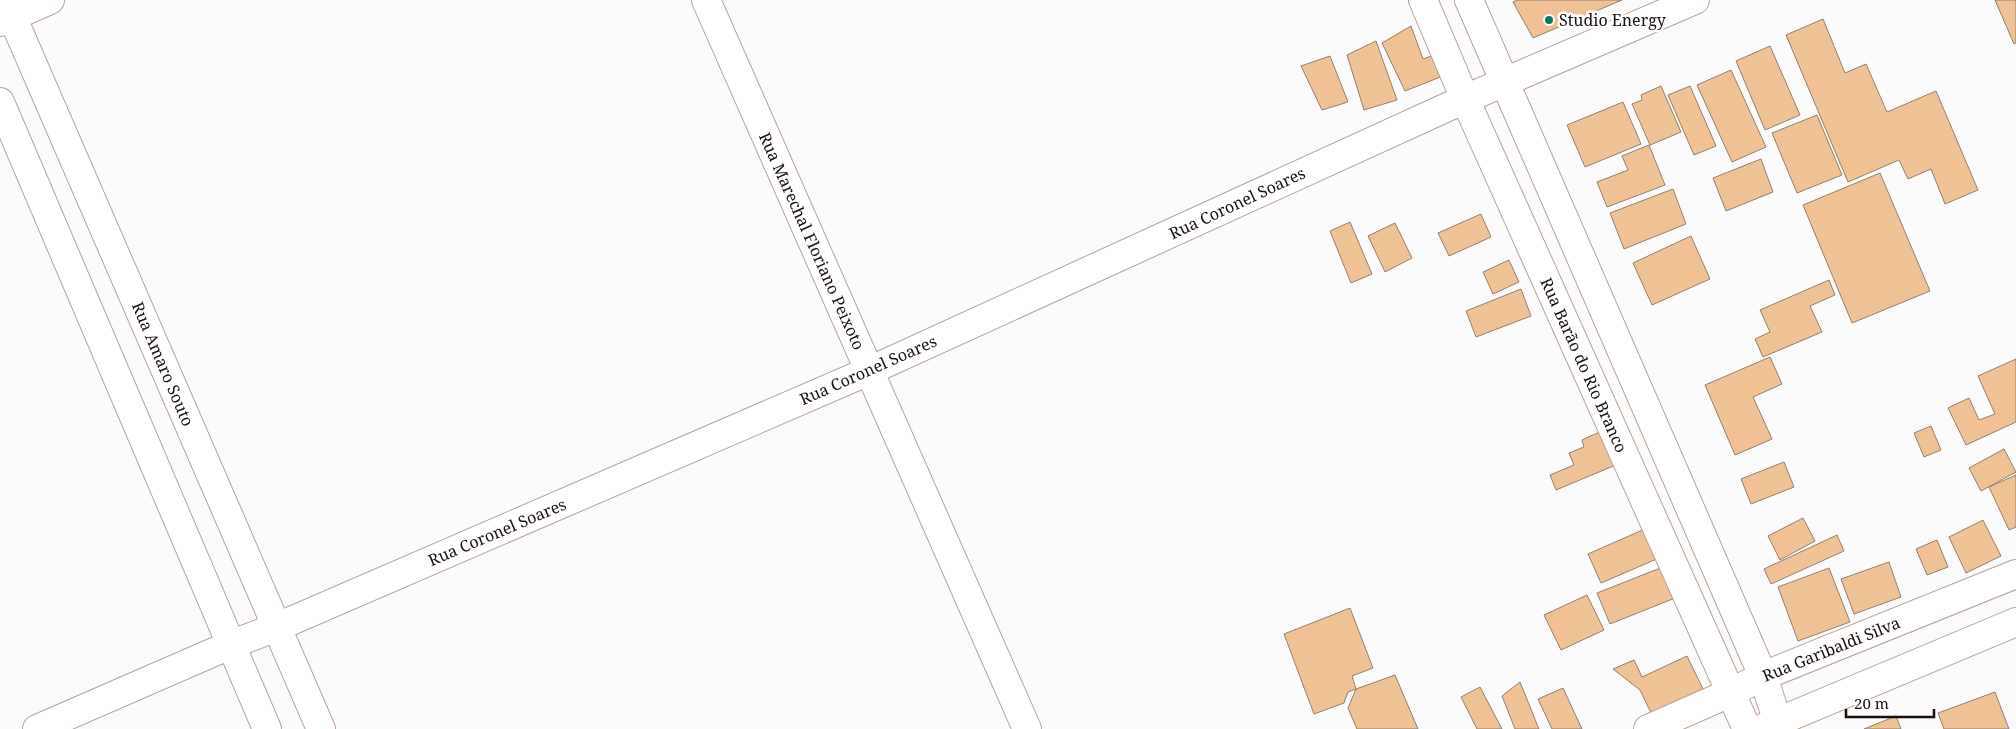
<svg xmlns="http://www.w3.org/2000/svg" width="2016" height="729" font-family="'Noto Serif',serif">
  <style>
    .building { fill: #f0c293; stroke: #937f6b }
    .lines { fill: none; stroke-linecap: round; stroke-linejoin: round }
    .street-casing { stroke: #bda095; stroke-width: 30 }
    .secondary-casing { stroke: #bda095; stroke-width: 30 }
    .street { stroke: #fff; stroke-width: 28 }
    .secondary { stroke: #fff; stroke-width: 28 }
    .poi-dot { fill: #007c5b; stroke: #fff; stroke-width: 2 }
    .labels { text-anchor: middle; stroke-width: 5; stroke-linejoin: round; paint-order: stroke }
    .poi-label { font-size: 16px; fill: #190f0b; stroke: #fff; text-anchor: start }
    .street-label { font-size: 16px; fill: #190f0b; stroke: #fff }
  </style>
  <rect width="100%" height="100%" fill="#fbfbfb"/>
  <path class="building" d="M1517,0H1622L1533,38L1513,2Z
    M1995,0H2016V43L2014,44Z
    M1823,19L1845,73L1866,64L1887,112L1936,91L1978,190L1945,204L1931,169L1908,179L1899,160L1848,182L1786,35Z
    M1411,26L1423,59L1437,54L1448,74L1405,91L1382,43Z
    M1376,41L1397,100L1364,110L1347,55Z
    M1770,46L1800,115L1765,130L1736,61Z
    M1330,56L1348,102L1322,110L1301,66Z
    M1731,70L1766,147L1732,162L1697,85Z
    M1661,86L1681,132L1650,145L1632,104L1642,100L1641,95Z
    M1690,86L1716,146L1694,155L1668,95Z
    M1623,102L1641,144L1585,167L1567,125Z
    M1817,115L1842,175L1797,193L1772,133Z
    M1649,145L1665,185L1607,207L1597,182L1628,170L1622,156Z
    M1761,159L1773,192L1726,211L1713,178Z
    M1880,173L1930,291L1852,323L1803,205Z
    M1673,189L1686,224L1624,249L1610,213Z
    M1481,214L1491,237L1449,256L1438,233Z
    M1350,222L1372,274L1351,283L1330,231Z
    M1395,223L1412,258L1385,272L1368,236Z
    M1691,236L1710,279L1652,305L1633,263Z
    M1509,260L1519,282L1493,294L1483,272Z
    M1829,280L1835,295L1810,306L1822,332L1763,357L1755,339L1770,332L1760,310Z
    M1521,289L1531,316L1476,337L1466,311Z
    M1770,357L1782,384L1753,397L1772,439L1735,455L1705,385Z
    M2016,359V422L1966,445L1948,408L1969,398L1979,420L1995,414L1978,376Z
    M1931,426L1941,450L1924,457L1914,433Z
    M1604,430L1618,464L1556,490L1550,475L1574,465L1569,453L1584,447L1582,440Z
    M2004,449L2016,472L1981,491L1969,468Z
    M1784,462L1794,487L1751,504L1741,479Z
    M2016,475V527L2009,530L1989,487Z
    M1803,518L1815,541L1780,560L1768,536Z
    M1983,520L2001,556L1966,573L1949,537Z
    M1647,528L1659,558L1601,583L1588,554Z
    M1837,535L1844,551L1771,584L1764,569Z
    M1937,540L1948,567L1927,575L1916,549Z
    M1889,562L1901,597L1854,614L1841,579Z
    M1663,567L1675,598L1610,624L1597,593Z
    M1829,568L1850,622L1798,641L1778,587Z
    M1587,595L1604,630L1561,650L1544,615Z
    M1350,608L1373,668L1352,676L1356,689L1348,692L1344,703L1314,714L1284,634Z
    M1687,656L1703,689L1651,713L1640,690L1613,669L1634,660L1642,677Z
    M1395,675L1418,729H1357L1348,708L1356,689Z
    M1520,682L1539,729H1515L1502,696Z
    M1480,687L1502,729H1477L1461,697Z
    M1563,688L1582,729H1552L1538,699Z
    M1995,692L2009,729H1944L1938,713Z
    M1896,716L1901,729H1864Z"/>
  <g class="lines">
    <defs>
      <path id="street" d="M706,0L1027,729
        M0,22L50,0
        M37,729L230,645L277,627L869,371L1465,99L1695,0"/>
      <path id="secondary" d="M5,0L321,729
        M1423,0L1465,99L1747,729
        M1469,0L1763,676L1780,729
        M0,102L267,729
        M1763,728L2016,622
        M1648,729L1732,692L1763,676L2016,574"/>
    </defs>
    <use href="#street" class="street-casing"/>
    <use href="#secondary" class="secondary-casing"/>
    <use href="#street" class="street"/>
    <use href="#secondary" class="secondary"/>
  </g>
  <circle class="poi-dot" cx="1549" cy="20" r="5"/>
  <g class="labels">
    <g class="poi-label">
      <text x="1559" y="26">Studio Energy</text>
    </g>
    <g class="street-label">
      <text transform="translate(1237 203) rotate(-25)" y="6">Rua Coronel Soares</text>
      <text transform="translate(812 241) rotate(66)" y="6">Rua Marechal Floriano Peixoto</text>
      <text transform="translate(163 364) rotate(67)" y="6">Rua Amaro Souto</text>
      <text transform="translate(1584 365) rotate(66)" y="6">Rua Barão do Rio Branco</text>
      <text transform="translate(868 370) rotate(-24)" y="6">Rua Coronel Soares</text>
      <text transform="translate(497 532) rotate(-23)" y="6">Rua Coronel Soares</text>
      <text transform="translate(1831 649) rotate(-22)" y="6">Rua Garibaldi Silva</text>
    </g>
  </g>
  <path d="M1846 709v8h88v-8" fill="none" stroke="#190f0b" stroke-width="2.5"/>
  <text x="1854" y="709" font-size="15" fill="#190f0b" stroke="#ffffff" stroke-width="4" paint-order="stroke">20 m</text>
</svg>
